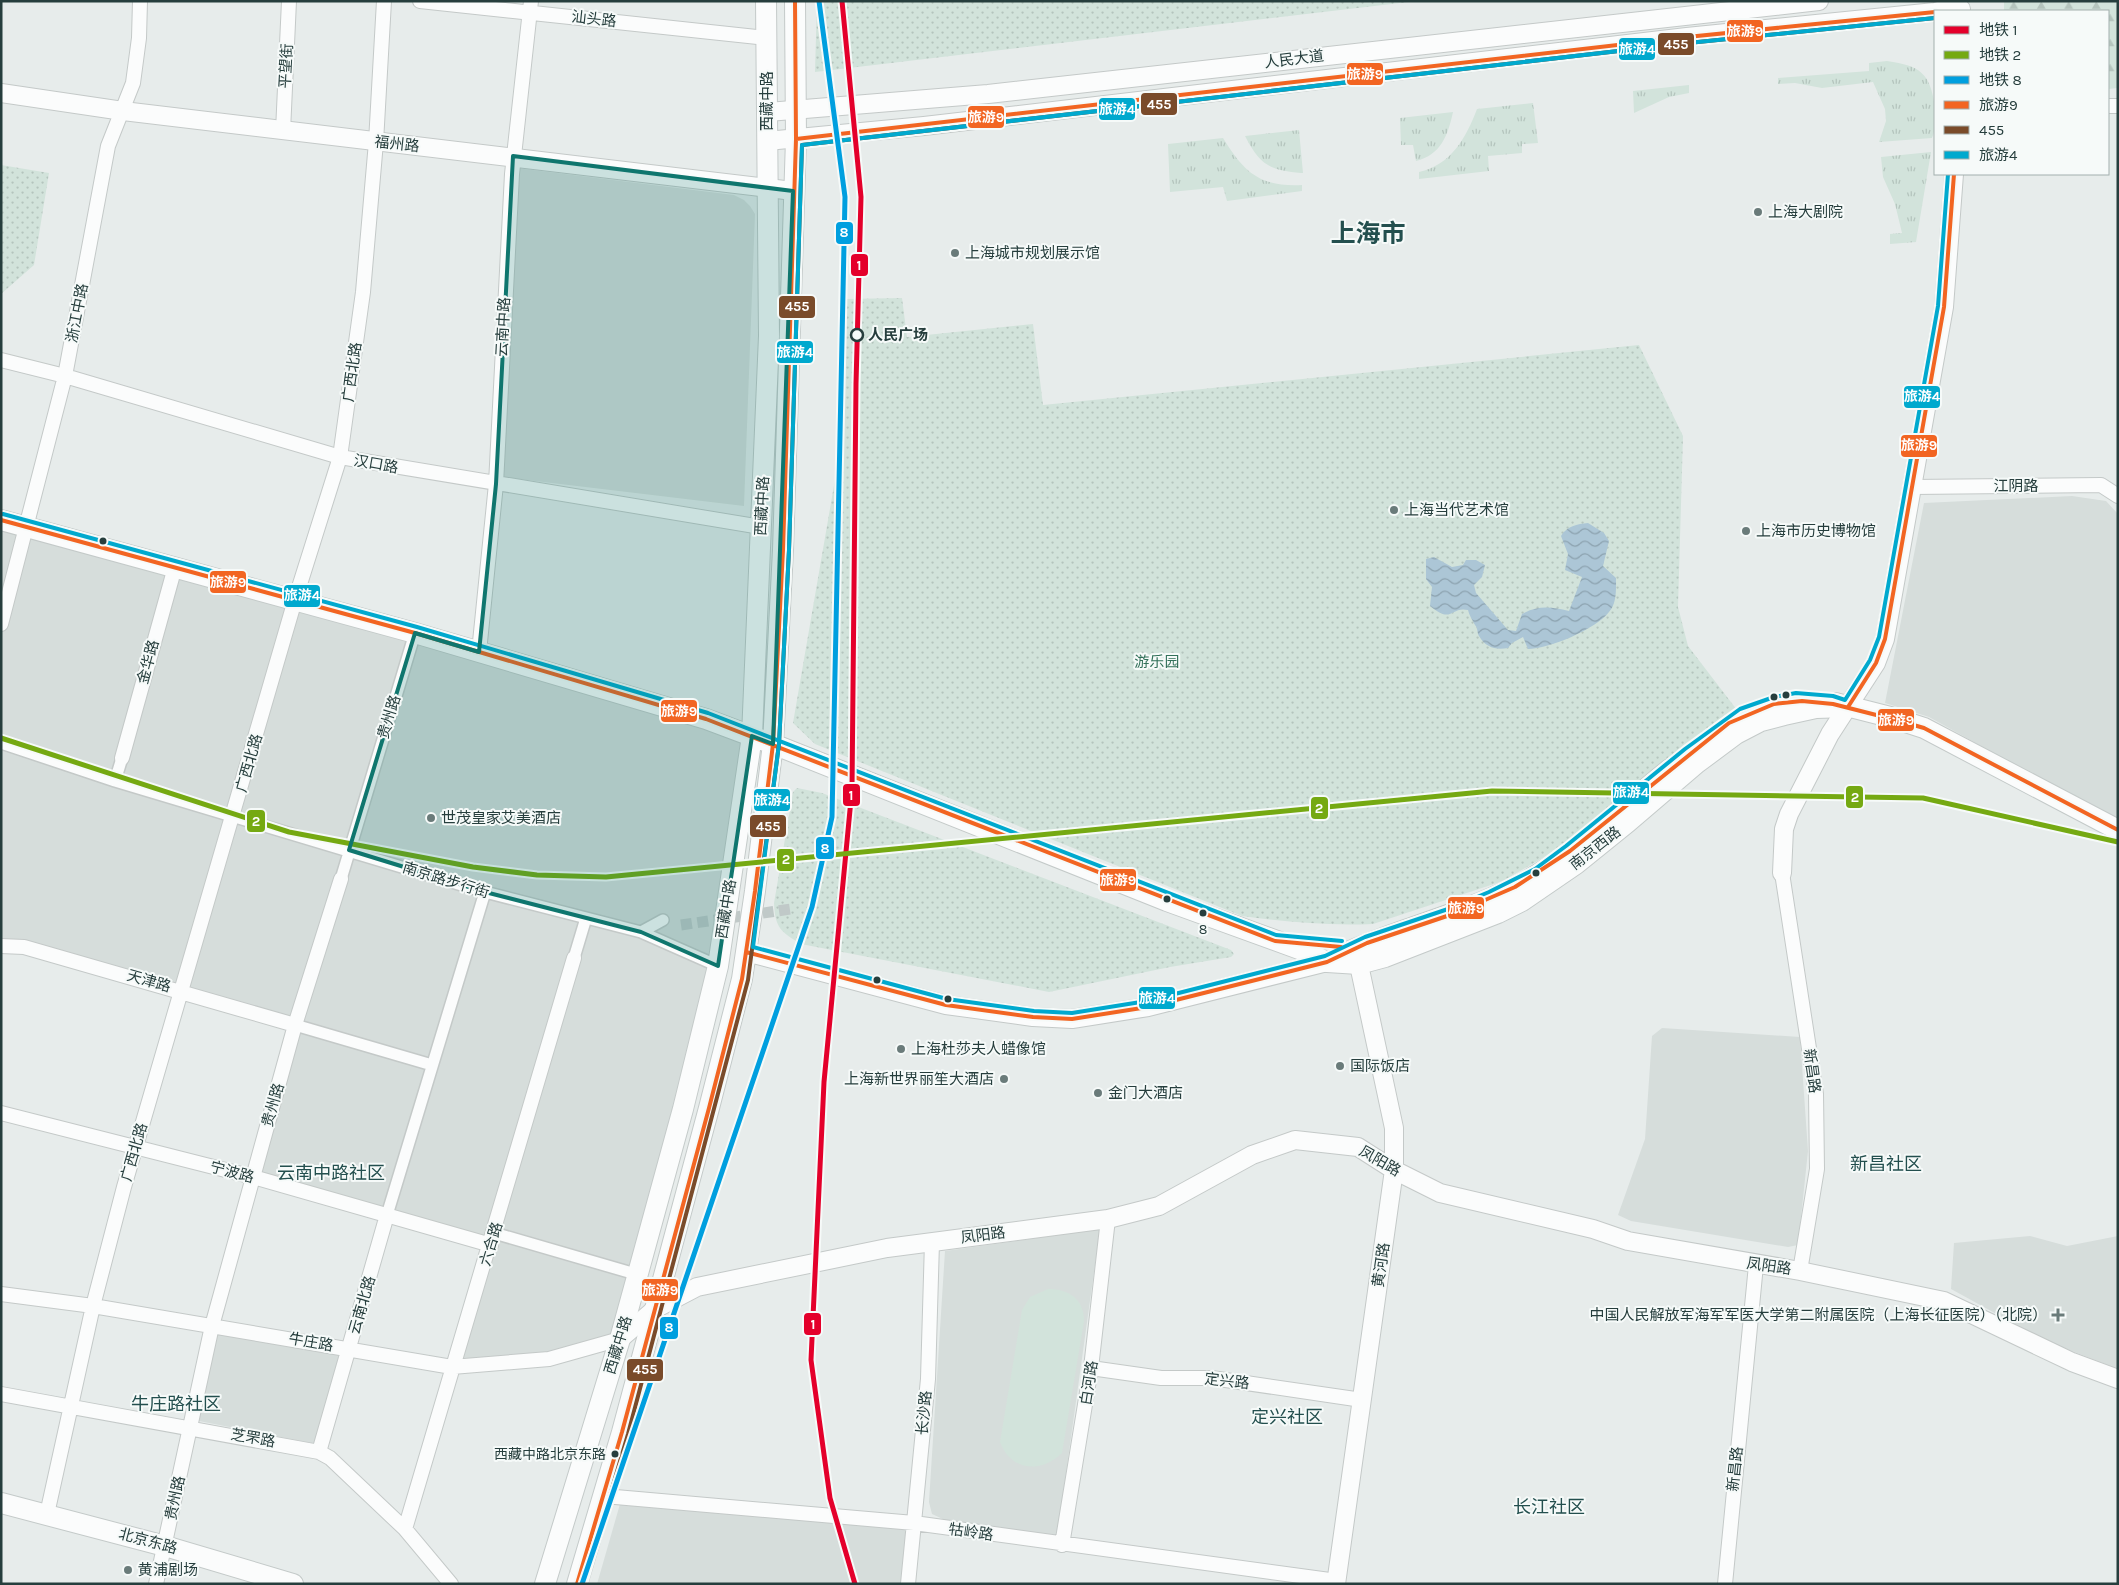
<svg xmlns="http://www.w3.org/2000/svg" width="2119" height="1585" font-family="Karla,'Noto Sans SC',sans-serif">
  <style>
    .built { fill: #d6dddb }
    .grass { fill: url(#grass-tufts) }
    .forest { fill: url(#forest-firs) }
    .park { fill: url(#park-dots) }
    .pitch { fill: #d2e3db }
    .water { fill: url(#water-waves) }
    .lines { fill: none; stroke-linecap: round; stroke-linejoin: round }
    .pedestrian-tunnel { stroke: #c0c9c8; stroke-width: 11; stroke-dasharray: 11 5.5; stroke-linecap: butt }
    .pedestrian-casing { stroke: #c4c9c8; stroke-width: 14 }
    .minor-casing { stroke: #c4c9c8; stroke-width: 16 }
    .tertiary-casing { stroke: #c4c9c8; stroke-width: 20 }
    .secondary-casing { stroke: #c4cac9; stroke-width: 22 }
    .pedestrian { stroke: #fbfcfc; stroke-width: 11 }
    .minor { stroke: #fbfcfc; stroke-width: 14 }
    .tertiary { stroke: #fbfcfc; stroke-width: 18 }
    .secondary { stroke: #fbfcfc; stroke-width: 20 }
    .bus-1-casing { stroke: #f6faf9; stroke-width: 8 }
    .bus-2-casing { stroke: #f6faf9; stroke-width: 8 }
    .bus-3-casing { stroke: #f6faf9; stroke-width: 8 }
    .bus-1 { stroke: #f26522; stroke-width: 4 }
    .bus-2 { stroke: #7a4b2a; stroke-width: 4 }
    .bus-3 { stroke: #00a9ce; stroke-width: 4 }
    .metro-1-casing { stroke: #f6faf9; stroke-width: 9 }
    .metro-2-casing { stroke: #f6faf9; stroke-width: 9 }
    .metro-3-casing { stroke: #f6faf9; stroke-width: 9 }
    .metro-1 { stroke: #e4002b; stroke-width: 5 }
    .metro-2 { stroke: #75a912; stroke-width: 5 }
    .metro-3 { stroke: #009fdf; stroke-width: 5 }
    .marked { fill: #0f766e; fill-opacity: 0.2; stroke: #0f766e; stroke-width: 4; stroke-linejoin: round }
    .poi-dot { fill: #6a7b7a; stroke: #f6faf9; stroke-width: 2 }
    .stop-dot { fill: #f6faf9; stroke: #263e3d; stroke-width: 2.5 }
    .bus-dot { fill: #263e3d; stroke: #f6faf9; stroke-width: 2 }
    .labels { text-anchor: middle; stroke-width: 4; stroke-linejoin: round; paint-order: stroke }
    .bus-label { font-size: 14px; fill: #263e3d; stroke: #f6faf9 }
    .street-label { font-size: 15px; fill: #263e3d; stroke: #f6faf9 }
    .poi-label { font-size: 15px; fill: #263e3d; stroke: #f6faf9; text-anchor: start }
    .stop-label { font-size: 15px; font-weight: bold; fill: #263e3d; stroke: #f6faf9; text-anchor: start }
    .park-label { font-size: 15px; fill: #33715a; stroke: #f6faf9 }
    .quarter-label { font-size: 18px; fill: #234f4e; stroke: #f6faf9 }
    .town-label { font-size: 25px; font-weight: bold; fill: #234f4e; stroke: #f6faf9 }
    .line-badge { stroke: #f6faf9; stroke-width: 2 }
    .badge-label { font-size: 14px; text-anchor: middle; font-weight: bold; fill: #fff }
  </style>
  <defs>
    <pattern id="grass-tufts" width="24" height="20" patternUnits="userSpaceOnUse" patternTransform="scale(1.25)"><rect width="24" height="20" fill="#d2e3db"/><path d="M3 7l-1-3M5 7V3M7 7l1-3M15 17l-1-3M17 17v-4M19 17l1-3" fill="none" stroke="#b4c4bd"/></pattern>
    <pattern id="forest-firs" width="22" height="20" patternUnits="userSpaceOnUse" patternTransform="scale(1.25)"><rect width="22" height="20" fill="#d2e3db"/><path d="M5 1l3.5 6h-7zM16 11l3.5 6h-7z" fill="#b4c4bd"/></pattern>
    <pattern id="park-dots" width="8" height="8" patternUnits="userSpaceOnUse" patternTransform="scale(1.25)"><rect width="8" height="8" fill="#d2e3db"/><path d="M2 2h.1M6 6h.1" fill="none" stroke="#b4c4bd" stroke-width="1.8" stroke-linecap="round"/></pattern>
    <pattern id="water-waves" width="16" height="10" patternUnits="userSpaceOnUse" patternTransform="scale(1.25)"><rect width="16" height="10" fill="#acc6d6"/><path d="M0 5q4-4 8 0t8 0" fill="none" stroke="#8ca2af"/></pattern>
  </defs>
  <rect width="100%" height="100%" fill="#e7eceb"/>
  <path class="built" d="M516,168L734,195L744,200L750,206L755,214L744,506L502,477Z
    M2072,496L2106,501L2118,514V822L1929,717L1885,703L1924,503Z
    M1,520L752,736L718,966L620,1339L549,1359L456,1366L490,1245L253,1177L295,1025L1,946Z
    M1662,1028L1800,1037L1808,1151L1798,1245L1788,1247L1631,1221L1618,1215L1645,1139L1652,1036Z
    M1100,1229L1057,1538L947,1521L932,1514L929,1502L945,1251Z
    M2030,1236L2067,1246L2118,1236V1369L2044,1340L1951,1289L1954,1243Z
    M217,1334L339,1355L316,1444L199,1421Z
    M620,1504L913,1526L905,1584H597Z"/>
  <path class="grass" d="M1887,61C1921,66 1930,73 1935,107C1936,116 1936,129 1932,138L1879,142L1886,121L1885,109L1873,82L1822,88L1795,83L1778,84V78L1869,71V63Z
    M1689,85V93L1669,97L1634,113L1633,91Z
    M1533,103L1538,143L1522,144V153L1488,156L1489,171L1419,179V172C1451,165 1466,138 1477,109Z
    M1453,112C1448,135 1441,155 1416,161L1413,145H1401L1400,118Z
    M1299,130L1303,173H1301C1269,170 1260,165 1245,136Z
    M1223,138C1244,172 1259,187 1302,185V191L1227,201L1223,187L1170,192L1168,144Z
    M1931,152L1916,242L1890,244V234L1902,233L1895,204L1883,177L1881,157Z"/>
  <path class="forest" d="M2004,1H2118V88L2108,89V11H2004Z"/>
  <path class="park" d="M817,1H1417L815,72Z
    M1,165L49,173L34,265L1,294Z
    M902,298L907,337L1033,324L1043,405L1639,345L1683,436L1678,607L1688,646L1737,710L1568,843L1503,881L1373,924C1329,926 1285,922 1242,916L815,744L793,723L837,468L846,299Z
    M797,788L822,793L1231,950L1234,954L1231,957L1170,967L1049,992L801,944C781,932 775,928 774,903L793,792Z"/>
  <path class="pitch" d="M1048,1289C1069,1289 1084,1299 1084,1321L1062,1453C1040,1474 1011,1471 1000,1442L1022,1310L1030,1297Z"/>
  <path class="water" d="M1588,523L1604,533L1609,541L1603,566L1616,578C1616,589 1617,603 1609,612C1596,629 1549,649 1528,649L1523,637L1512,643L1508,648C1496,650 1486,648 1479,636C1477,633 1478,628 1475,625C1472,619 1470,617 1468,610C1450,606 1453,625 1430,606L1432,587L1426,579V559L1434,557L1452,567L1463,565L1466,560H1476L1485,565L1482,577L1474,585L1476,593L1508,630L1516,631L1522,614C1539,605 1551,607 1569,611L1582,577L1565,570L1568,554L1561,536C1567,526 1577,524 1588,523Z"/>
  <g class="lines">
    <path class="pedestrian-tunnel" d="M681,925L791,909"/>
    <defs>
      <path id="pedestrian" d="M1,743L115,781L485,892L641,932L718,966
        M115,781L122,758
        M341,879L415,633
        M641,932L663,920
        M574,958L586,918
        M295,1025L432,1065
        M387,1215L485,892
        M494,1233L639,1275"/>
      <path id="minor" d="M420,1L767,38
        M2108,106H2118
        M283,131L289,1
        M1,360L65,376L340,457L761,527
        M1912,487L2101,485L2118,496
        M1,624L65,376L108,146L133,83L139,38L140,1
        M479,652L496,484L512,174L531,1
        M122,758L175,567
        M1782,873L1816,1094L1817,1169L1800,1271
        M1,946L24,947L295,1025
        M1,1113L253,1177L491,1245
        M1,1294L93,1306L452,1367L549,1359L620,1339
        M1091,1368L1161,1378H1212L1362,1400
        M1,1394L319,1452L330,1458L405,1529L451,1584
        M319,1452L387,1215
        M604,1496L914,1523L1337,1581
        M47,1514L93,1306L124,1187L295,600L340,457L363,292L376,142L384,1
        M405,1529L574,958
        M1062,1545L1091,1368L1108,1219
        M156,1584L212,1326L295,1025L341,879
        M908,1584L928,1379L932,1242
        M1725,1584L1756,1265"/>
      <path id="tertiary" d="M1938,11L1961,9
        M1,93L123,111L793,191
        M768,112L988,94L1819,1
        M767,141L924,126L1687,37L1935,12
        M1782,873L1784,829L1789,814L1830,734L1876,663L1885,639L1944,307L1954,174
        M746,952L946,1005L1033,1017L1072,1019L1148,1007L1327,962
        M620,1339L655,1309L697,1287L887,1248L1108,1219L1159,1206L1252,1155L1295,1140L1358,1147L1394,1170L1440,1193L1593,1229L1628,1241L1800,1271L1944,1301L2072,1362L2118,1379
        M1336,1584L1394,1170V1128L1356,951"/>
      <path id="secondary" d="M1,520L415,633L706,719L773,744L1167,901L1302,950L1327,962L1359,964L1385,957L1498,913L1522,901L1576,864L1628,822L1697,763L1736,734L1761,721L1784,715L1816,708L1848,707
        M1835,703L1890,717L1924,728L2118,830
        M1327,962C1386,932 1453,918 1513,888C1570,861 1620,808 1670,769
        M1,1503L165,1546L293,1584
        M545,1584L620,1339L683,1109L718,966L752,736L769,336L766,1
        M577,1584L622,1432L709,1108L742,979L755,891L773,744L783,550L796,139L795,1"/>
    </defs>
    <use href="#pedestrian" class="pedestrian-casing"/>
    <use href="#minor" class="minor-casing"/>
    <use href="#tertiary" class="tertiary-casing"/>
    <use href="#secondary" class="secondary-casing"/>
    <use href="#pedestrian" class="pedestrian"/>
    <use href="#minor" class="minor"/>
    <use href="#tertiary" class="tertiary"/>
    <use href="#secondary" class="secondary"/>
    <defs>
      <path id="bus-1" d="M796,139L1687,37L1935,12
        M1,520L415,633L706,719L1275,941L1341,947
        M1848,707L1876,663L1885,639L1944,307L1954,174
        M746,952L946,1005L1033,1017L1072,1019L1148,1007L1327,962L1367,943L1453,914L1515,887L1570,851L1729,723L1774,704L1802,701L1833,704L1896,720L1924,728L2118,830
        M577,1584L622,1432L709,1108L742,979L755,891L773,744L783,550L796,139L795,1"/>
      <path id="bus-2" d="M584,1584L628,1434L748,980L779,744L789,550L802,145L1688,43L1935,18"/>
      <path id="bus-3" d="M1935,18L1688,43L802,145L789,550L779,744L753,947L947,999L1034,1011L1072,1013L1147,1001L1325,956L1365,937L1451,908L1489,892L1535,869L1566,846L1685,749L1740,709L1774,697L1796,693L1833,696L1845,700L1870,660L1879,637L1938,306L1948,174
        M3,514L417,627L708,713L1276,935L1342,941"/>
    </defs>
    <use href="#bus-1" class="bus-1-casing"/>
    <use href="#bus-2" class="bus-2-casing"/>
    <use href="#bus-3" class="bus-3-casing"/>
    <use href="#bus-1" class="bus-1"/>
    <use href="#bus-2" class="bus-2"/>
    <use href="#bus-3" class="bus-3"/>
    <defs>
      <path id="metro-1" d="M842,1L861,197L856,384L852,789L824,1082L811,1360L830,1498L855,1584"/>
      <path id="metro-2" d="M1,738L289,832L473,867L537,875L606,877L1492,791L1923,798L2118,842"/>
      <path id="metro-3" d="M582,1584L812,907L832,817L845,197L819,1"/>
    </defs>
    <use href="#metro-1" class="metro-1-casing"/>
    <use href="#metro-2" class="metro-2-casing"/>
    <use href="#metro-3" class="metro-3-casing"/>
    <use href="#metro-1" class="metro-1"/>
    <use href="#metro-2" class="metro-2"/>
    <use href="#metro-3" class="metro-3"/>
  </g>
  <path class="marked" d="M513,156L793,191L773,744L752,736L718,966L641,932L485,892L349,850L415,633L479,652L496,484Z"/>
  <g class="poi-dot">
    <circle cx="1758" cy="212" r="5"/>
    <circle cx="955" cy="253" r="5"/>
    <circle cx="1394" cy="510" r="5"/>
    <circle cx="1746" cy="531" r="5"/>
    <circle cx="431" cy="818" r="5"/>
    <circle cx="901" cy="1049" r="5"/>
    <circle cx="1340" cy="1066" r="5"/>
    <circle cx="1004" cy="1079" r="5"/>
    <circle cx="1098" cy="1093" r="5"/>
    <path d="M2055.5 1307.5h5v5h5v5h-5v5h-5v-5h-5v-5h5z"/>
    <circle cx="128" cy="1570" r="5"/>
  </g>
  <circle class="stop-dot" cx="857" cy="335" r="6"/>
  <g class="bus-dot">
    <circle cx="103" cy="541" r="4.5"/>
    <circle cx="1786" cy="695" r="4.5"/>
    <circle cx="1774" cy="697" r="4.5"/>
    <circle cx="1536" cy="873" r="4.5"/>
    <circle cx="1167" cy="899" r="4.5"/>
    <circle cx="1203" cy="913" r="4.5"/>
    <circle cx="877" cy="980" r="4.5"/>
    <circle cx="948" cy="999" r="4.5"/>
    <circle cx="615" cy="1454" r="4.5"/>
  </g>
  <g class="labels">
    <g class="bus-label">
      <text x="1203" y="934">8</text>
      <text x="606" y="1459" text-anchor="end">西藏中路北京东路</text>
    </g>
    <g class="street-label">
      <text transform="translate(594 19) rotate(6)" y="5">汕头路</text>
      <text transform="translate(1294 59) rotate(-7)" y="5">人民大道</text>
      <text transform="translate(286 66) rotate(-87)" y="5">平望街</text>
      <text transform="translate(767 101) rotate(-90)" y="5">西藏中路</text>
      <text transform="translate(397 144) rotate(6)" y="5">福州路</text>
      <text transform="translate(77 313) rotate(-79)" y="5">浙江中路</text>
      <text transform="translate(503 327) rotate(-87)" y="5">云南中路</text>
      <text transform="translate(352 372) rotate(-82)" y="5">广西北路</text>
      <text transform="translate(376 464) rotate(10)" y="5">汉口路</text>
      <text x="2016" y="491">江阴路</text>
      <text transform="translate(762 506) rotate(-87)" y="5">西藏中路</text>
      <text transform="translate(148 662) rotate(-75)" y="5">金华路</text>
      <text transform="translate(389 717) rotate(-73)" y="5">贵州路</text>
      <text transform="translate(249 763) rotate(-74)" y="5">广西北路</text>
      <text transform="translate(1595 848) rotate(-38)" y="5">南京西路</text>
      <text transform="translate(446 880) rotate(17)" y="5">南京路步行街</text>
      <text transform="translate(726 909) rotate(-81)" y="5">西藏中路</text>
      <text transform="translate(149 981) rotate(16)" y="5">天津路</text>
      <text transform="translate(1812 1071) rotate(82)" y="5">新昌路</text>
      <text transform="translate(273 1105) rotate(-74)" y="5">贵州路</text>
      <text transform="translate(134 1152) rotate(-74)" y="5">广西北路</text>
      <text transform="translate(1380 1161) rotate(30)" y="5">凤阳路</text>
      <text transform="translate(232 1172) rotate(15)" y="5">宁波路</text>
      <text transform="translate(983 1235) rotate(-7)" y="5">凤阳路</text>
      <text transform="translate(491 1244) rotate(-73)" y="5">六合路</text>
      <text transform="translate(1381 1265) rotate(-82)" y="5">黄河路</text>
      <text transform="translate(1769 1266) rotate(8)" y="5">凤阳路</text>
      <text transform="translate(362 1305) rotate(-74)" y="5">云南北路</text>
      <text transform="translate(311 1342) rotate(10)" y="5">牛庄路</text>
      <text transform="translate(618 1345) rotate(-73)" y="5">西藏中路</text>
      <text transform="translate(1227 1381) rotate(6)" y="5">定兴路</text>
      <text transform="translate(1089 1383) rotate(-81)" y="5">白河路</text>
      <text transform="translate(924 1413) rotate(-85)" y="5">长沙路</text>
      <text transform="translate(253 1438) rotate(10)" y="5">芝罘路</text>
      <text transform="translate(1735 1469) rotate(-84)" y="5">新昌路</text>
      <text transform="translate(175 1498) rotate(-78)" y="5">贵州路</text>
      <text transform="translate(971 1532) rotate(8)" y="5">牯岭路</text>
      <text transform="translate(148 1541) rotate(15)" y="5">北京东路</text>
    </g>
    <g class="poi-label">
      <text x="1768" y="217">上海大剧院</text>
      <text x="965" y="258">上海城市规划展示馆</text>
      <text x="1404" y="515">上海当代艺术馆</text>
      <text x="1756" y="536">上海市历史博物馆</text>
      <text x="441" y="823">世茂皇家艾美酒店</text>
      <text x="911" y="1054">上海杜莎夫人蜡像馆</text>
      <text x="1350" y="1071">国际饭店</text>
      <text x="994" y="1084" text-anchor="end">上海新世界丽笙大酒店</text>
      <text x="1108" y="1098">金门大酒店</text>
      <text x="2047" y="1320" text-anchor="end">中国人民解放军海军军医大学第二附属医院（上海长征医院）（北院）</text>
      <text x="138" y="1575">黄浦剧场</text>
    </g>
    <g class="stop-label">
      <text x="868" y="340">人民广场</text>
    </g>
    <g class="park-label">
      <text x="1157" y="667">游乐园</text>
    </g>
    <g class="quarter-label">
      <text x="1886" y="1170">新昌社区</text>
      <text x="331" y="1179">云南中路社区</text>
      <text x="176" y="1410">牛庄路社区</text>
      <text x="1287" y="1423">定兴社区</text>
      <text x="1549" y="1513">长江社区</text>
    </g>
    <g class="town-label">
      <text x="1368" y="242">上海市</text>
    </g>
  </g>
  <g class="line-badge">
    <rect x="1726" y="19" width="38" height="24" rx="5" fill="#f26522"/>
    <rect x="1657" y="32" width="38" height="24" rx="5" fill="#7a4b2a"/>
    <rect x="1618" y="37" width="38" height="24" rx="5" fill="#00a9ce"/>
    <rect x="1346" y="62" width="38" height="24" rx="5" fill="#f26522"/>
    <rect x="1140" y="92" width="38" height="24" rx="5" fill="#7a4b2a"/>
    <rect x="1098" y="97" width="38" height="24" rx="5" fill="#00a9ce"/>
    <rect x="967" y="105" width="38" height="24" rx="5" fill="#f26522"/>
    <rect x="835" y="221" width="19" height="24" rx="5" fill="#009fdf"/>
    <rect x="850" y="253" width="19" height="24" rx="5" fill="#e4002b"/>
    <rect x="778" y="295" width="38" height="24" rx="5" fill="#7a4b2a"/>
    <rect x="776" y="340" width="38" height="24" rx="5" fill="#00a9ce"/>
    <rect x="1903" y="385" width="38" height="24" rx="5" fill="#00a9ce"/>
    <rect x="1900" y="434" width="38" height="24" rx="5" fill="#f26522"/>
    <rect x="209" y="570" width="38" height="24" rx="5" fill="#f26522"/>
    <rect x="283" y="584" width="38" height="24" rx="5" fill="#00a9ce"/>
    <rect x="660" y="699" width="38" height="24" rx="5" fill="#f26522"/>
    <rect x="1877" y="708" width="38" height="24" rx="5" fill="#f26522"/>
    <rect x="1612" y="781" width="38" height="24" rx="5" fill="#00a9ce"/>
    <rect x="842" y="783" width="19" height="24" rx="5" fill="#e4002b"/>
    <rect x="1845" y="785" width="19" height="24" rx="5" fill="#75a912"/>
    <rect x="753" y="788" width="38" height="24" rx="5" fill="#00a9ce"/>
    <rect x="1310" y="796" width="19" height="24" rx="5" fill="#75a912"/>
    <rect x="246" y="809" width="20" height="24" rx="5" fill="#75a912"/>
    <rect x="749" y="814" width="38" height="24" rx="5" fill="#7a4b2a"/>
    <rect x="815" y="836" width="20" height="24" rx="5" fill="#009fdf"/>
    <rect x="776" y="848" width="19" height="24" rx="5" fill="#75a912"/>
    <rect x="1099" y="868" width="38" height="24" rx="5" fill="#f26522"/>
    <rect x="1447" y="896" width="38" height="24" rx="5" fill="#f26522"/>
    <rect x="1138" y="986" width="38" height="24" rx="5" fill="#00a9ce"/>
    <rect x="641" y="1278" width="38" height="24" rx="5" fill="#f26522"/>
    <rect x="803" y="1312" width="19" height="24" rx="5" fill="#e4002b"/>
    <rect x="659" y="1316" width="20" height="24" rx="5" fill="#009fdf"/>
    <rect x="626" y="1358" width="38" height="24" rx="5" fill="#7a4b2a"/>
  </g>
  <g class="badge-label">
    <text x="1745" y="36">旅游9</text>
    <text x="1676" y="49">455</text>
    <text x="1637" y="54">旅游4</text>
    <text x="1365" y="79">旅游9</text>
    <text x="1159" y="109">455</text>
    <text x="1117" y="114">旅游4</text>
    <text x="986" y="122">旅游9</text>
    <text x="844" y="237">8</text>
    <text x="859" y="270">1</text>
    <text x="797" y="311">455</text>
    <text x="795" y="357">旅游4</text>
    <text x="1922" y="401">旅游4</text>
    <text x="1919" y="450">旅游9</text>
    <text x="228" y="587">旅游9</text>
    <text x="302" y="600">旅游4</text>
    <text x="679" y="716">旅游9</text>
    <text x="1896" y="725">旅游9</text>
    <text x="1631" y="797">旅游4</text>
    <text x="851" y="800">1</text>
    <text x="1855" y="802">2</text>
    <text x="772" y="805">旅游4</text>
    <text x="1319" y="813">2</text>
    <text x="256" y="826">2</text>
    <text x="768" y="831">455</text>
    <text x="825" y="853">8</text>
    <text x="786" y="864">2</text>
    <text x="1118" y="885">旅游9</text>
    <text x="1466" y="913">旅游9</text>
    <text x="1157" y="1003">旅游4</text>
    <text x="660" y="1295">旅游9</text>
    <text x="813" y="1329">1</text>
    <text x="669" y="1332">8</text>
    <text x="645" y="1374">455</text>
  </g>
  <rect width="2119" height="1585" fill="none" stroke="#263e3d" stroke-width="5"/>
  <rect x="1934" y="10" width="175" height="165" fill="#f6faf9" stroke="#a3afae"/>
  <rect x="1944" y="26" width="25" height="8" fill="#e4002b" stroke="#a3afae"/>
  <text x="1979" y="35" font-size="15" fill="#263e3d">地铁 1</text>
  <rect x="1944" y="51" width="25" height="8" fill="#75a912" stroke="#a3afae"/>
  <text x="1979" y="60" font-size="15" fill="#263e3d">地铁 2</text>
  <rect x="1944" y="76" width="25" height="8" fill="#009fdf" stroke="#a3afae"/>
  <text x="1979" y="85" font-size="15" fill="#263e3d">地铁 8</text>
  <rect x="1944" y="101" width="25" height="8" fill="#f26522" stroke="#a3afae"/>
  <text x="1979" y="110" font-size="15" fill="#263e3d">旅游9</text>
  <rect x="1944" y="126" width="25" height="8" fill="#7a4b2a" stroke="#a3afae"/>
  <text x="1979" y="135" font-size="15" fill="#263e3d">455</text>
  <rect x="1944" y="151" width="25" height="8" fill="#00a9ce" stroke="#a3afae"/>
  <text x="1979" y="160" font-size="15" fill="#263e3d">旅游4</text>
</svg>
